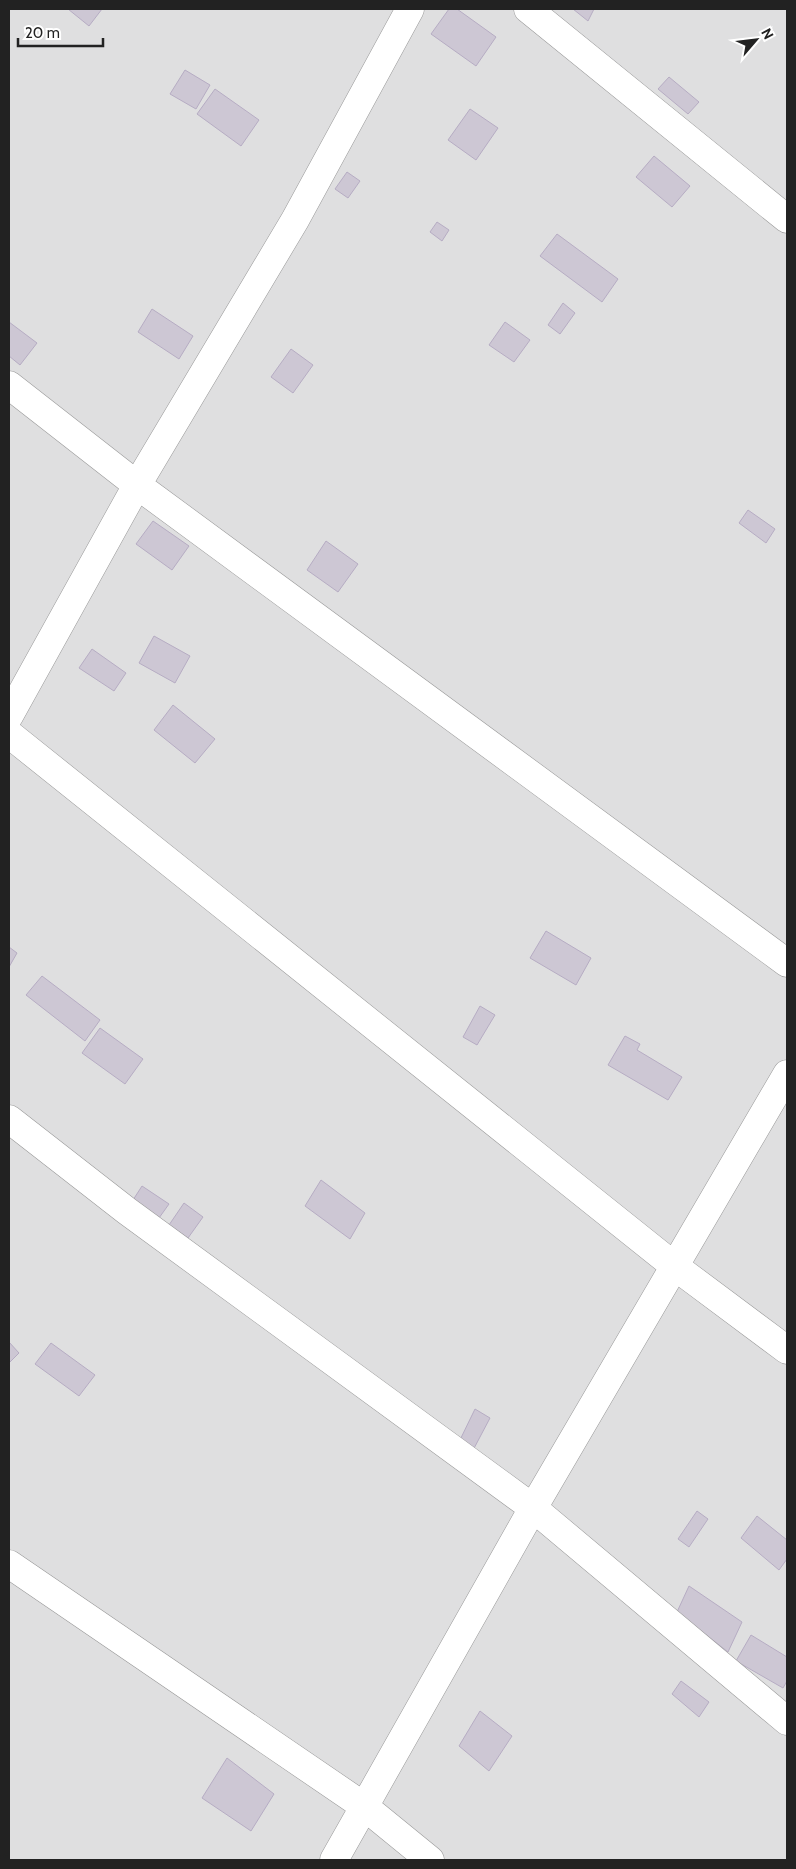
<svg xmlns="http://www.w3.org/2000/svg" width="796" height="1869" font-family="Cabin,sans-serif">
  <style>
    .residential { fill: #dfdfe0 }
    .building { fill: #cdc7d4; stroke: #b6acc3 }
    .lines { fill: none; stroke-linecap: round; stroke-linejoin: round }
    .street-casing { stroke: #999; stroke-width: 29 }
    .street { stroke: #fff; stroke-width: 28 }
  </style>
  <rect width="100%" height="100%" fill="#efe9f2"/>
  <path class="residential" d="M9,9H787V1860H9Z"/>
  <path class="building" d="M68,9H102L89,26Z
    M449,9H457L496,37L476,66L431,34Z
    M573,9H594L588,21Z
    M185,70L210,85L196,109L170,94Z
    M669,77L699,102L688,114L658,89Z
    M215,89L259,120L241,146L197,114Z
    M470,109L498,128L476,160L448,140Z
    M654,156L690,186L672,207L636,177Z
    M347,172L360,181L348,198L335,189Z
    M437,222L449,230L442,241L430,232Z
    M557,234L618,279L602,302L540,256Z
    M563,303L575,313L560,334L548,325Z
    M152,309L193,336L179,359L138,332Z
    M9,322L37,343L20,365L9,356Z
    M505,322L530,340L514,362L489,345Z
    M291,349L313,365L293,393L271,377Z
    M748,510L775,529L766,543L739,523Z
    M153,521L189,546L172,570L136,544Z
    M326,541L358,564L338,592L307,570Z
    M154,636L190,656L175,683L139,663Z
    M92,649L126,673L114,691L79,668Z
    M173,705L215,739L195,763L154,730Z
    M546,931L591,958L576,985L530,958Z
    M9,947L17,953L9,967Z
    M42,976L100,1020L85,1041L26,995Z
    M480,1006L495,1015L477,1045L463,1037Z
    M100,1028L143,1059L125,1084L82,1053Z
    M625,1036L640,1044L637,1050L682,1077L668,1100L608,1065Z
    M321,1180L365,1213L350,1239L305,1206Z
    M142,1186L169,1204L159,1218L133,1200Z
    M184,1203L203,1217L188,1238L169,1225Z
    M9,1342L19,1353L9,1363Z
    M51,1343L95,1375L79,1396L35,1364Z
    M475,1409L490,1418L471,1454L458,1444Z
    M697,1511L708,1519L689,1547L678,1539Z
    M757,1516L787,1540V1559L779,1570L741,1538Z
    M689,1586L742,1622L728,1652L677,1612Z
    M751,1635L787,1657V1681L783,1688L736,1661Z
    M681,1681L709,1702L699,1717L672,1694Z
    M480,1711L512,1736L489,1771L459,1746Z
    M227,1758L274,1794L251,1831L202,1798Z"/>
  <g class="lines">
    <defs>
      <path id="street" d="M528,9L787,219
        M9,385L137,485L787,963
        M9,716L137,485L295,220L410,9
        M9,734L673,1265L787,1350
        M9,1119L127,1211L533,1508L787,1721
        M9,1564L365,1807L430,1860
        M334,1860L533,1508L787,1074"/>
    </defs>
    <use href="#street" class="street-casing"/>
    <use href="#street" class="street"/>
  </g>
  <rect width="796" height="1869" fill="none" stroke="#222222" stroke-width="20"/>
  <g transform="translate(756 40) rotate(62)" stroke="#ffffff" stroke-width="4" paint-order="stroke">
  <path d="M0-4L9 19L0 12L-9 19Z" fill="#222222"/>
  <text y="-8" font-size="14" font-weight="bold" text-anchor="middle" fill="#222222">N</text>
  </g>
  <path d="M18 38v8h85v-8" fill="none" stroke="#222222" stroke-width="2.5"/>
  <text x="25" y="38" font-size="15" fill="#222222" stroke="#ffffff" stroke-width="4" paint-order="stroke">20 m</text>
</svg>
